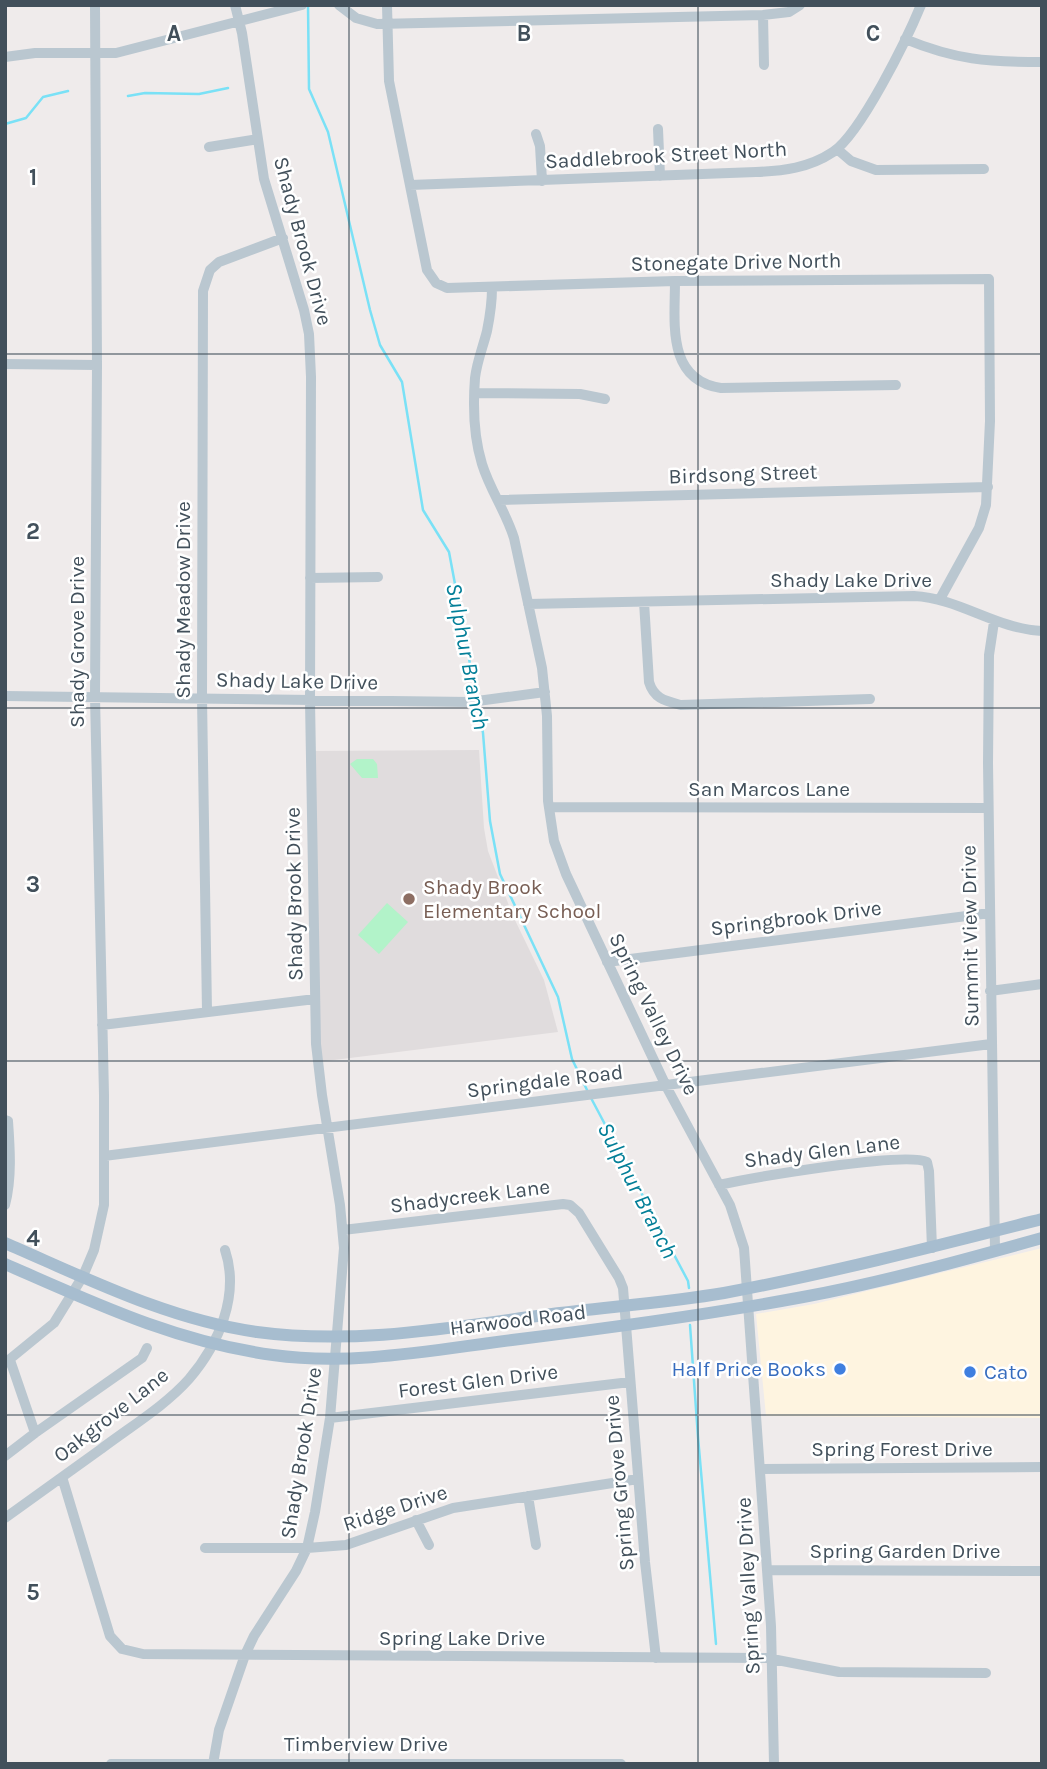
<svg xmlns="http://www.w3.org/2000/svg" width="1047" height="1769" font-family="Karla,sans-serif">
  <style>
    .commercial { fill: #fef4e0 }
    .education { fill: #e0dcdd }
    .green { fill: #b2f3c9 }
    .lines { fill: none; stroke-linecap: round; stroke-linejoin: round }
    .stream { stroke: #7ae1f6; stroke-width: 2.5 }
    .minor { stroke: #bac7d0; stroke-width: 10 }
    .major { stroke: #a7bdcf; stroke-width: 12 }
    .grid { fill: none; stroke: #42505b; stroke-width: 2; stroke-opacity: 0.55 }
    .education-dot { fill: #8d6e63; stroke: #fff; stroke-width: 2.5 }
    .shop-dot { fill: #3f7fe0; stroke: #fff; stroke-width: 2.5 }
    .labels { text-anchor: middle; stroke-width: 5; stroke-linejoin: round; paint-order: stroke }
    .street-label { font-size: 21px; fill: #42505b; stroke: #fff }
    .education-label { font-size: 21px; fill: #785e54; stroke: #fff; text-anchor: start }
    .shop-label { font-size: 21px; fill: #366cbe; stroke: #fff; text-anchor: end }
    .water-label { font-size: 23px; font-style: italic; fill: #037f98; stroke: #fff }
    .grid-label { font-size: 23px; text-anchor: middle; font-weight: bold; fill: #42505b; stroke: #fff; stroke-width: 5; stroke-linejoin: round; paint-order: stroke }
  </style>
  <rect width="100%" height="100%" fill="#efebeb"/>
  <path class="commercial" d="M1042,1248V1418L766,1416L756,1314L814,1304Z"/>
  <path class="education" d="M479,750L484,828L488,851L513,916L544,980L558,1032L318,1062L311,751Z"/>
  <path class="green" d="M357,759H373L377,764L378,778H362L350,764Z
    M387,903L408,922L379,954L358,935Z"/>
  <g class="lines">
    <path class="stream" d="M308,5L309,89L328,132L370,310L380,345L402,382L423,510L449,552L476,696
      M128,96L145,93L199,94L228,88
      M5,124L26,118L43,97L68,91
      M478,703L483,733L490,821L500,874L558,997L572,1059L588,1092
      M591,1098L688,1281L689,1288
      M690,1325L698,1437L716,1644"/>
    <path class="minor" d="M339,5L356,18L377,24L763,15L789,12L800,5
      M387,5L389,81L427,270L436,283L447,288L675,281L989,279L990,421L986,505L979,528L940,599
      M763,15L764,65
      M905,39C956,60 987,62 1042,62
      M5,57L35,53H116L302,5
      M658,129L660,176
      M536,134L540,146L542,181
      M209,147L258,139
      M837,149L851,161L876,170L984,169
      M410,185L756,172C783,171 809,168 833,152C861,133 907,39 921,5
      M675,281C675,322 666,380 721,388L896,385
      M492,288C492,302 490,316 487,331C483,347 477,361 475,378C473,404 474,438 482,464C490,490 506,512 514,538L542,668L547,716L548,801L554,841L566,874L666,1086L730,1205L744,1248L771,1626L774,1764
      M5,364L97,365
      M475,393L580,394L605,399
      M499,500L988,487
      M310,578L378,577
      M644,602L649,682C654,699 666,701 681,705L870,699
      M528,604L914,596C959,598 996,629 1042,631
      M994,622L989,655L988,763L995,1251
      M5,696L470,702L545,692
      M549,807L988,808
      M607,962L990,913
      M990,991L1042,984
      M207,1011L202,698L203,291L210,270L219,262L283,238
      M102,1025L315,999
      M5,1120L8,1121C10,1149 12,1178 5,1205
      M104,1156L991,1044
      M719,1185C751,1178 905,1151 927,1162L929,1171L932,1248
      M343,1230L563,1204L570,1205L579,1213L619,1278L623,1288L645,1562L656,1658
      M10,1360L35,1433
      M5,1363L54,1323L83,1276L94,1250L104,1205V1095L95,697L97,365L95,5
      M330,1418L630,1382
      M5,1456L35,1433L142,1358L147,1348
      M762,1469L1042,1467
      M62,1477L110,1636L122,1649L143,1654L767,1658L839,1672L986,1673
      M528,1496L536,1545
      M5,1518C37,1495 69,1472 101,1449C130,1427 165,1406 189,1379C219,1344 240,1295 225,1250
      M416,1520L429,1545
      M205,1548H307L346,1545L453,1508L638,1479
      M768,1570L1042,1571
      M111,1764H621
      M213,1764L219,1730L245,1655L254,1636L296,1571L307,1548L315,1512L330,1418L344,1248L340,1205L322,1095L316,1044L310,701L311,377L309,334L304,310L264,179L242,33L235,5"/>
    <path class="major" d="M5,1243C86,1278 169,1320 257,1332C353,1345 448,1328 544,1315C604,1307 665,1303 724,1293C831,1273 936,1246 1042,1219
      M5,1264C94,1303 176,1342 273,1355C352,1366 433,1350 512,1340C609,1328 707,1315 803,1297C884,1282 963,1260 1042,1238"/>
  </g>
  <path class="grid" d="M349,5V1764M698,5V1764M5,354H1042M5,708H1042M5,1061H1042M5,1415H1042"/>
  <circle class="education-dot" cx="409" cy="899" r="7"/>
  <g class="shop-dot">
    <circle cx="840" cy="1369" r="7"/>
    <circle cx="970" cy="1372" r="7"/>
  </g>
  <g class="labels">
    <g class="street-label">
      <text transform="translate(666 155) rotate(-3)" y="7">Saddlebrook Street North</text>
      <text transform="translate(303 241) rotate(75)" y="7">Shady Brook Drive</text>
      <text transform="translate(736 262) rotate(-1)" y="7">Stonegate Drive North</text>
      <text transform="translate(743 474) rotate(-2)" y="7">Birdsong Street</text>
      <text x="851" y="587">Shady Lake Drive</text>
      <text transform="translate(183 600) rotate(-90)" y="7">Shady Meadow Drive</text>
      <text transform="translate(77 642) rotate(-90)" y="7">Shady Grove Drive</text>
      <text transform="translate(297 681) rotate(1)" y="7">Shady Lake Drive</text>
      <text x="769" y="796">San Marcos Lane</text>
      <text transform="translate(294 894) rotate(-91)" y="7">Shady Brook Drive</text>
      <text transform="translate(796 918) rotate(-7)" y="7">Springbrook Drive</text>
      <text transform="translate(970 936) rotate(-91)" y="7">Summit View Drive</text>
      <text transform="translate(654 1014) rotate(64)" y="7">Spring Valley Drive</text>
      <text transform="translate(545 1081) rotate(-7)" y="7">Springdale Road</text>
      <text transform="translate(822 1151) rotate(-7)" y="7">Shady Glen Lane</text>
      <text transform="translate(470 1196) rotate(-7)" y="7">Shadycreek Lane</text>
      <text transform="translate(518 1320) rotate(-7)" y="7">Harwood Road</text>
      <text transform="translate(478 1381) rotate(-7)" y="7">Forest Glen Drive</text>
      <text transform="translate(111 1415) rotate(-38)" y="7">Oakgrove Lane</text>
      <text x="902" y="1456">Spring Forest Drive</text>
      <text transform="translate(301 1453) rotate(-81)" y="7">Shady Brook Drive</text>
      <text transform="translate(619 1483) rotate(-95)" y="7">Spring Grove Drive</text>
      <text transform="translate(395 1508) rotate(-18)" y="7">Ridge Drive</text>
      <text x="905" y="1558">Spring Garden Drive</text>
      <text transform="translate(748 1586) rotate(-93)" y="7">Spring Valley Drive</text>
      <text x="462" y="1645">Spring Lake Drive</text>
      <text x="366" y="1751">Timberview Drive</text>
    </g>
    <g class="education-label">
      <text x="423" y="894">Shady Brook<tspan x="423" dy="24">Elementary School</tspan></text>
    </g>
    <g class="shop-label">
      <text x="826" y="1376">Half Price Books</text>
      <text x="984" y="1379" text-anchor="start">Cato</text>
    </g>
    <g class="water-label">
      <text transform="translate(468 656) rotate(79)" y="8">Sulphur Branch</text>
      <text transform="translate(638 1190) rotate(63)" y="8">Sulphur Branch</text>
    </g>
  </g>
  <g class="grid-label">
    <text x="174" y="41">A</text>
    <text x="524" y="41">B</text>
    <text x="873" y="41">C</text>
    <text x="33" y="185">1</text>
    <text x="33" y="539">2</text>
    <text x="33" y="892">3</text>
    <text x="33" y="1246">4</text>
    <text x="33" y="1600">5</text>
  </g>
  <rect width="1047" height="1769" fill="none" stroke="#42505b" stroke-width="14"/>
</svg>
